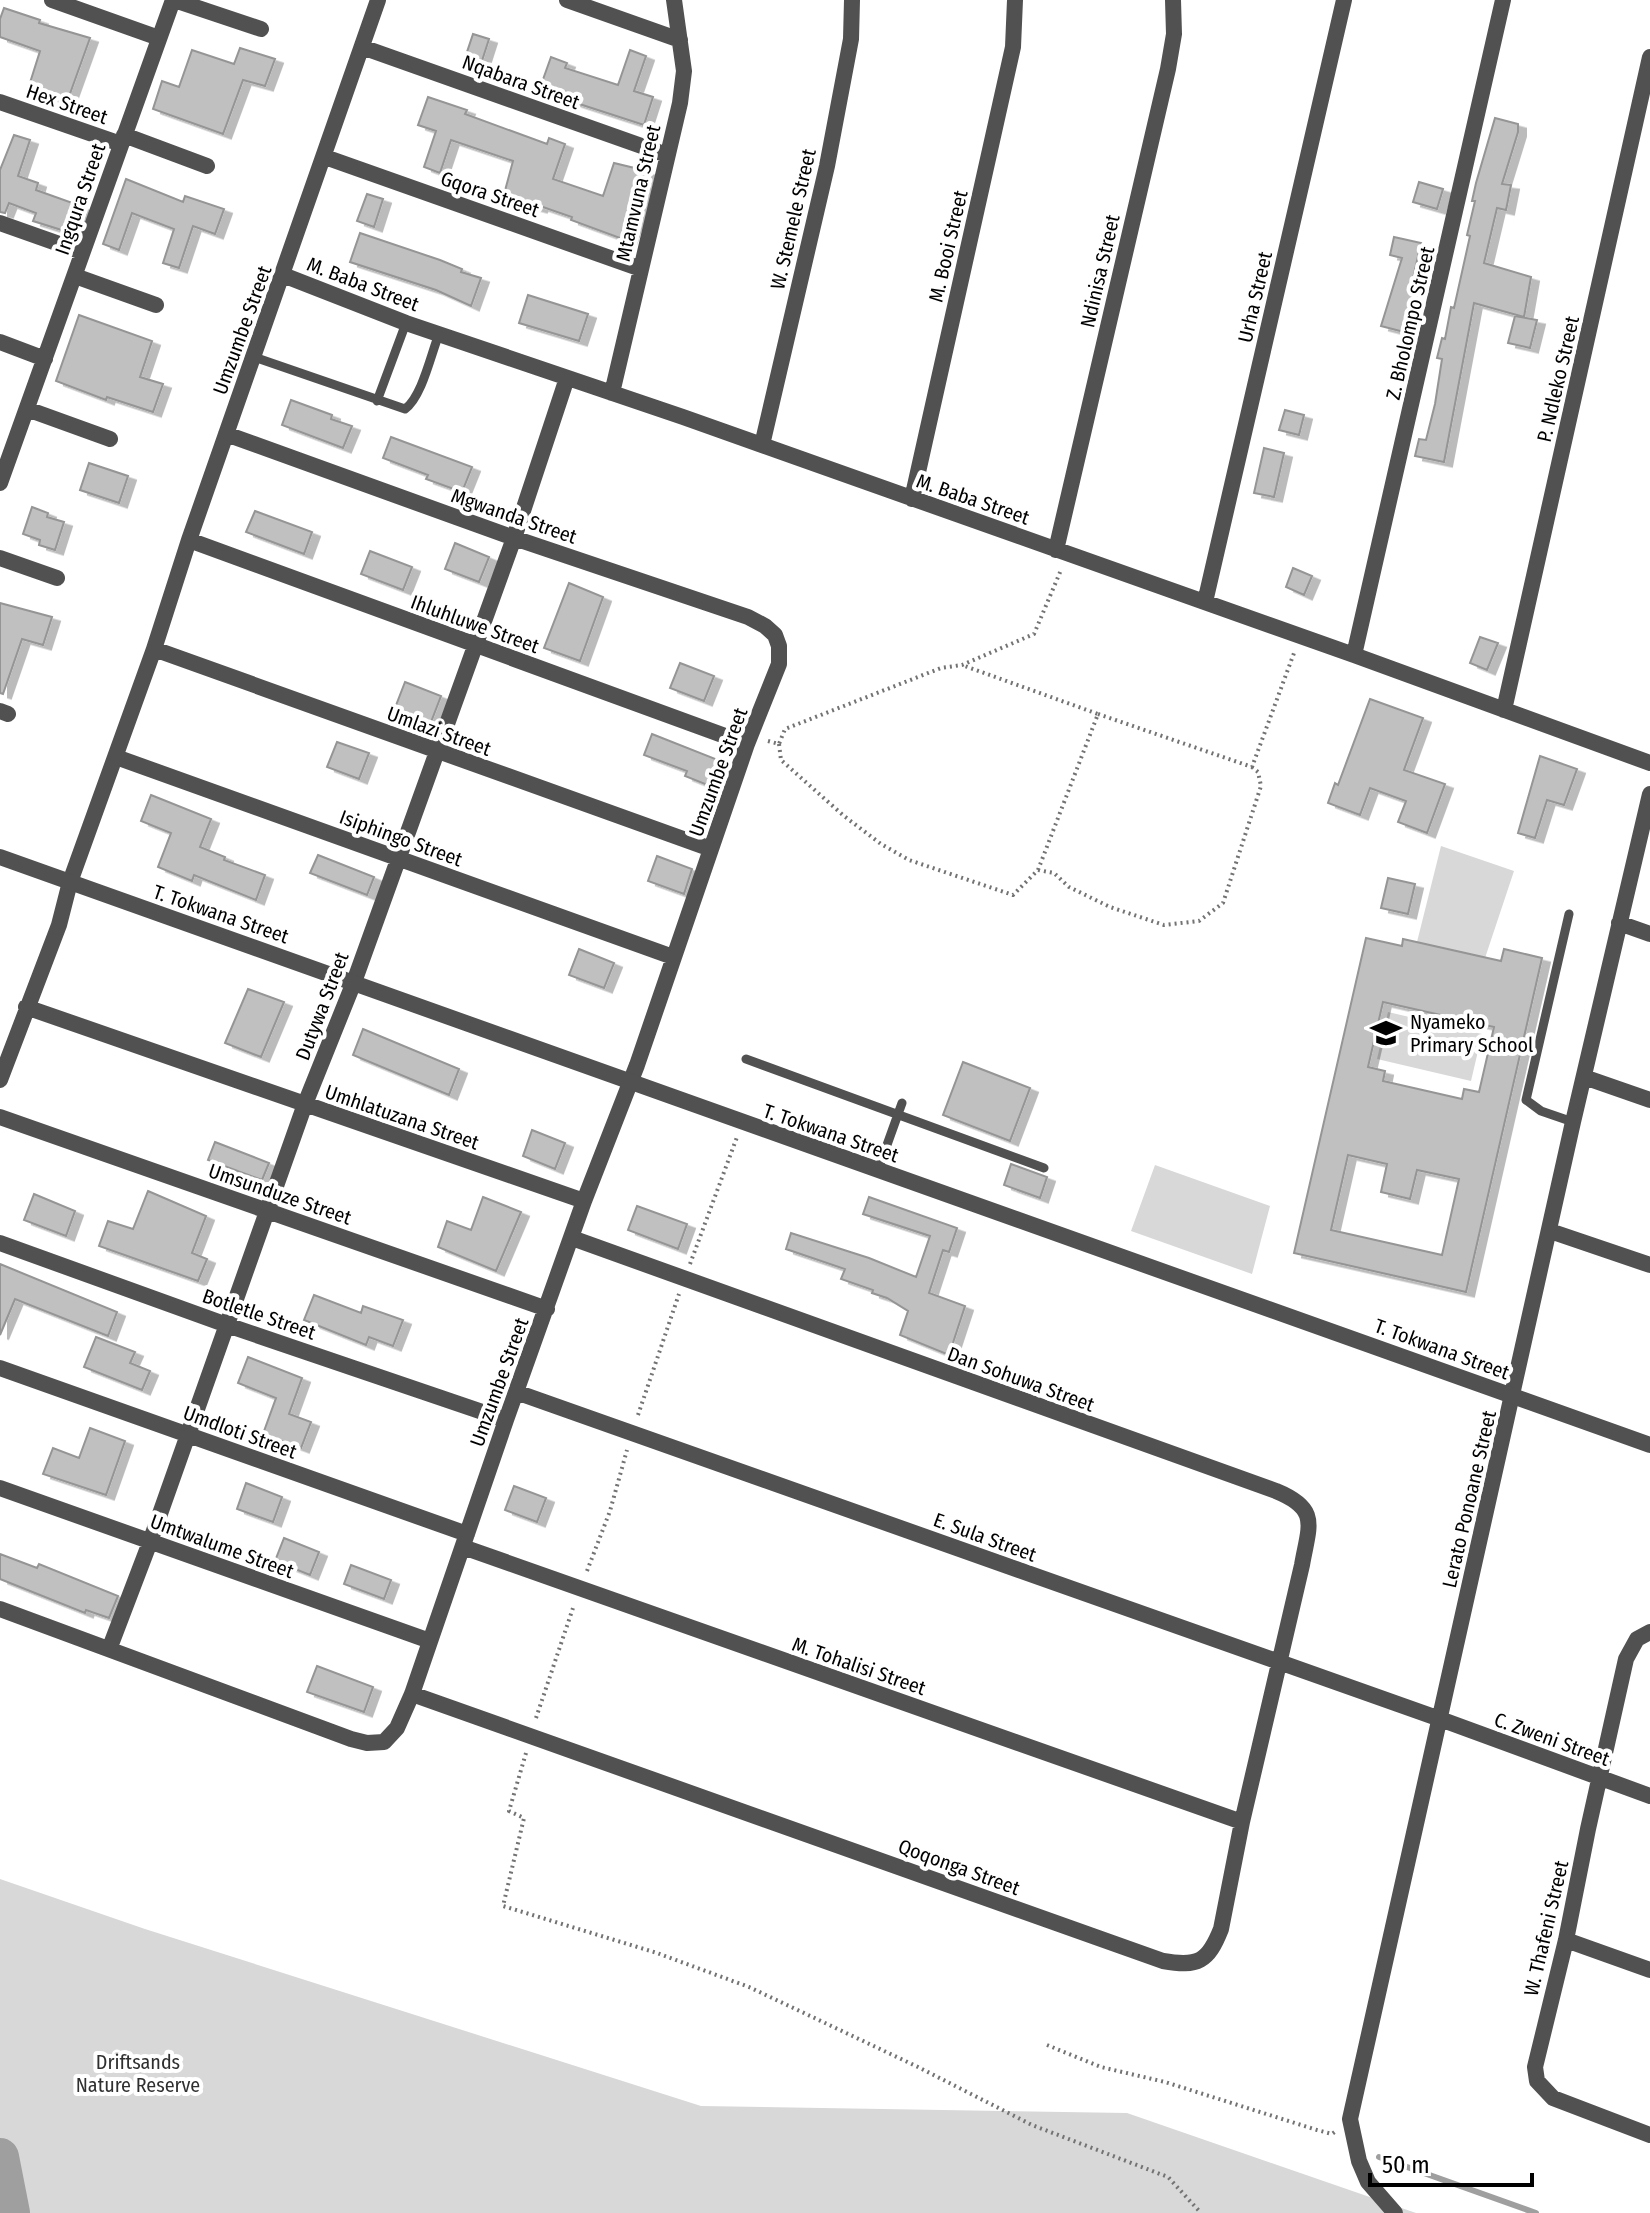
<svg xmlns="http://www.w3.org/2000/svg" width="1650" height="2213" font-family="'Fira Sans Condensed',sans-serif">
  <style>
    .green { fill: #d8d8d8 }
    .lines { fill: none; stroke-linecap: round; stroke-linejoin: round }
    .stream { stroke: #9f9f9f; stroke-width: 6 }
    .river { stroke: #9f9f9f; stroke-width: 38 }
    .building { fill: #c0c0c0; stroke: #959595; stroke-width: 2; fill-rule: evenodd; filter: url(#shadow) }
    .path { stroke: #737373; stroke-width: 4; stroke-dasharray: 2 4; stroke-linecap: butt }
    .service { stroke: #515151; stroke-width: 9 }
    .minor { stroke: #515151; stroke-width: 16 }
    .tertiary { stroke: #515151; stroke-width: 16 }
    .labels { text-anchor: middle; stroke-width: 8; stroke-linejoin: round; paint-order: stroke }
    .street-label { font-size: 20px; fill: #000; stroke: #fff }
    .poi-label { font-size: 20px; fill: #000; stroke: #fff; text-anchor: start }
    .park-label { font-size: 20px; fill: #2f2f2f; stroke: #fff }
  </style>
  <defs>
    <filter id="shadow"><feDropShadow dx="8" dy="4.5" stdDeviation="0" flood-color="#0004"/></filter>
  </defs>
  <rect width="100%" height="100%" fill="#fff"/>
  <path class="green" d="M1441,846L1514,871L1485,958L1417,942Z
    M1388,1012L1482,1034L1471,1081L1377,1059Z
    M1155,1165L1270,1206L1252,1274L1131,1231Z
    M0,1879L145,1929L701,2106L1127,2113L1416,2213H0Z"/>
  <g class="lines">
    <path class="stream" d="M1379,2157L1536,2213"/>
    <path class="river" d="M0,2157L11,2213"/>
  </g>
  <path class="building" d="M4,8L40,20L39,23L90,38L67,102L28,89L40,51L0,37V19Z
    M473,34L489,39L480,67L464,61Z
    M240,48L275,59L265,86L243,80L223,134L153,109L162,81L179,87L192,50L234,64Z
    M630,50L646,56L634,91L653,97L644,125L564,99L566,92L541,85L551,57L567,63L565,68L618,85Z
    M428,97L467,110L465,114L547,144L549,138L565,144L553,179L603,196L614,163L651,172L628,241L571,220L572,217L540,206L539,208L503,198L513,161L451,140L440,173L424,167L436,131L418,125Z
    M1495,118L1518,124V132L1502,184L1511,185L1506,210L1497,208L1484,263L1531,277L1524,317L1474,303L1444,462L1415,456L1419,439L1426,440L1435,404L1442,359L1437,358L1442,338L1445,339L1451,307L1454,308L1470,236L1467,235L1475,201H1472L1476,183Z
    M14,135L30,140L18,176L38,183L36,190L81,206L71,233L33,221L36,213L9,203L5,213L0,212V170Z
    M126,179L183,202L185,196L224,209L215,234L193,226L179,268L163,263L174,229L132,213L119,250L103,244Z
    M1419,182L1443,189L1437,209L1413,202Z
    M367,194L383,199L374,227L357,221Z
    M360,233L440,260L462,269L461,272L481,278L471,306L436,290L350,262Z
    M1394,237L1421,243L1412,283L1416,284L1404,332L1381,326L1402,258L1390,255Z
    M528,295L588,314L579,341L519,323Z
    M79,315L152,341L140,377L163,384L153,412L107,397L106,400L56,381Z
    M1515,316L1537,320L1530,348L1508,343Z
    M291,400L332,415L331,419L352,426L343,448L282,425Z
    M1285,410L1304,415L1299,435L1279,430Z
    M391,437L472,467L462,492L426,479L428,475L383,458Z
    M1264,448L1284,453L1274,497L1254,493Z
    M89,463L128,476L119,503L80,490Z
    M32,507L48,513L47,517L64,522L55,550L39,545L40,540L23,534Z
    M255,511L312,532L304,554L246,532Z
    M455,543L489,557L479,582L445,569Z
    M370,551L412,567L403,590L361,574Z
    M1293,568L1312,576L1304,595L1286,587Z
    M569,583L603,597L580,661L544,648Z
    M0,603L52,617L43,645L22,639L3,694L0,693Z
    M1480,637L1498,643L1487,670L1470,663Z
    M680,663L714,676L704,701L670,688Z
    M405,682L441,696L431,722L395,708Z
    M1370,699L1423,718L1404,770L1445,784L1427,833L1398,822L1406,801L1370,788L1360,815L1328,803L1335,783L1338,785Z
    M652,734L728,764L720,790L685,776L687,771L644,755Z
    M337,742L369,753L359,779L327,767Z
    M1540,756L1577,769L1564,805L1547,800L1535,838L1518,833Z
    M151,795L211,819L200,847L225,857L224,860L265,875L256,900L194,875L192,881L158,867L171,833L141,821Z
    M318,855L374,877L367,895L310,873Z
    M657,856L692,869L684,894L648,881Z
    M1388,878L1415,884L1408,914L1381,908Z
    M1366,938L1402,946L1403,939L1501,961L1504,949L1542,958L1466,1292L1294,1253ZM1383,1002L1494,1027L1479,1092L1464,1089L1462,1099L1383,1081L1385,1071L1368,1067ZM1348,1155L1387,1164L1381,1192L1410,1199L1417,1170L1459,1179L1442,1255L1331,1230Z
    M579,949L614,963L604,988L569,975Z
    M248,989L284,1002L261,1057L225,1043Z
    M363,1029L459,1069L449,1095L353,1055Z
    M963,1062L1030,1088L1010,1141L943,1115Z
    M532,1130L565,1143L555,1169L523,1156Z
    M215,1142L269,1163L262,1180L208,1160Z
    M1011,1164L1047,1177L1040,1198L1004,1185Z
    M148,1191L206,1216L192,1253L207,1259L198,1281L99,1246L108,1221L133,1229Z
    M34,1194L75,1211L66,1236L24,1220Z
    M483,1197L521,1212L496,1271L438,1247L447,1221L471,1230Z
    M869,1197L957,1228L949,1252L943,1250L929,1293L965,1306L949,1355L900,1335L908,1311L887,1298L872,1293L873,1290L841,1279L845,1269L786,1249L791,1233L869,1258L916,1277L930,1236L863,1214Z
    M637,1206L687,1224L678,1249L628,1230Z
    M0,1264L117,1312L108,1336L15,1299L0,1335Z
    M314,1295L361,1313L363,1306L403,1320L393,1346L369,1337L366,1345L304,1320Z
    M96,1337L135,1352L130,1363L150,1371L142,1390L84,1367Z
    M248,1357L302,1378L289,1414L311,1422L301,1448L263,1434L276,1398L238,1383Z
    M90,1428L125,1441L106,1495L43,1474L53,1448L79,1458Z
    M246,1483L282,1497L273,1522L237,1509Z
    M514,1486L546,1498L537,1522L505,1510Z
    M284,1538L319,1552L310,1575L275,1561Z
    M0,1554L37,1568L39,1564L118,1596L109,1618L86,1610L85,1613L0,1579Z
    M351,1565L391,1580L384,1599L344,1584Z
    M317,1666L373,1687L364,1712L307,1692Z"/>
  <g class="lines">
    <path class="path" d="M1098,714L1252,767L1294,653
      M768,741L779,744L785,729L941,668L962,665L1034,634L1061,570
      M779,744L781,760L844,816L881,844L909,860L1013,895L1038,870L1098,714L962,665
      M1038,870L1054,873L1069,887L1110,907L1164,925L1199,921L1223,903L1261,786L1258,772L1252,767
      M690,1264L737,1137
      M638,1415L679,1294
      M587,1571L610,1511L627,1450
      M536,1718L574,1605
      M526,1753L509,1811L524,1818L503,1906L657,1953L749,1987L918,2067L1032,2125L1168,2177L1201,2213
      M1047,2045L1101,2067L1165,2082L1317,2130L1332,2134L1336,2131"/>
    <path class="service" d="M254,357L405,409C422,397 431,354 439,334
      M377,401L406,323
      M1569,914L1526,1100L1541,1111L1573,1122
      M746,1059L1044,1168
      M878,1170L902,1103"/>
    <path class="minor" d="M52,0L159,38
      M174,0L261,29
      M567,0L680,40
      M362,47L667,155
      M0,102L121,144
      M124,135L207,166
      M325,157L641,269
      M0,223L82,252
      M283,275L406,323L683,417L1354,655L1650,763
      M75,276L156,305
      M0,342L45,359
      M612,393L680,103L684,71L674,0
      M27,409L110,439
      M762,445L827,166L851,39L852,0
      M0,483L173,0
      M912,499L1013,47L1015,0
      M189,540L747,744
      M1056,550L1168,69L1174,34L1173,0
      M0,558L57,578
      M1205,602L1344,0
      M154,649L711,849
      M1354,655L1503,0
      M1504,710L1650,57
      M0,711L8,714
      M116,757L673,957
      M1619,923L1650,934
      M26,1007L584,1201
      M1584,1077L1650,1100
      M0,1080L59,925L70,882L154,649L189,540L378,0
      M0,1117L547,1309
      M1550,1231L1650,1265
      M0,1243L227,1325L506,1420
      M0,1368L467,1534
      M516,1392L1440,1719L1650,1796
      M0,1488L430,1641
      M463,1547L1242,1822
      M0,1609L351,1739L367,1743L384,1742L397,1728L412,1694L506,1420L584,1201L637,1065L747,744L779,664V646L775,635L765,626L748,617L514,538L226,434
      M1650,1632L1637,1639L1626,1659L1588,1829L1566,1940L1535,2067L1537,2081L1553,2098L1650,2135
      M110,1647L150,1542L305,1104L354,982L514,538L567,378
      M412,1694L1163,1961C1198,1967 1208,1962 1221,1929L1242,1822L1302,1565C1309,1525 1320,1509 1276,1491L572,1238
      M1566,1940L1650,1970
      M1395,2213L1368,2182L1359,2161L1350,2119L1573,1122L1650,794"/>
    <path class="tertiary" d="M0,857L1650,1445"/>
  </g>
  <defs>
    <symbol id="school-bare" viewBox="-9 -9 18 18"><path d="M0-5L7-2L0 1L-7-2ZM-4 1L0 2.5L4 1V4Q0 6-4 4Z" fill="#000" stroke="#fff" stroke-width="2.5" paint-order="stroke"/></symbol>
  </defs>
  <g fill-rule="evenodd">
    <use href="#school-bare" x="1364" y="1011" width="44" height="44"/>
  </g>
  <g class="labels">
    <g class="street-label">
      <text transform="translate(521 82) rotate(20)" y="7">Nqabara Street</text>
      <text transform="translate(67 104) rotate(19)" y="7">Hex Street</text>
      <text transform="translate(638 193) rotate(-77)" y="7">Mtamvuna Street</text>
      <text transform="translate(490 194) rotate(19)" y="7">Gqora Street</text>
      <text transform="translate(80 199) rotate(-71)" y="7">Ingqura Street</text>
      <text transform="translate(793 219) rotate(-77)" y="7">W. Stemele Street</text>
      <text transform="translate(948 246) rotate(-77)" y="7">M. Booi Street</text>
      <text transform="translate(1100 271) rotate(-77)" y="7">Ndinisa Street</text>
      <text transform="translate(363 284) rotate(21)" y="7">M. Baba Street</text>
      <text transform="translate(1255 297) rotate(-77)" y="7">Urha Street</text>
      <text transform="translate(1410 323) rotate(-77)" y="7">Z. Bholompo Street</text>
      <text transform="translate(242 330) rotate(-70)" y="7">Umzumbe Street</text>
      <text transform="translate(1558 379) rotate(-77)" y="7">P. Ndleko Street</text>
      <text transform="translate(973 499) rotate(19)" y="7">M. Baba Street</text>
      <text transform="translate(514 516) rotate(19)" y="7">Mgwanda Street</text>
      <text transform="translate(475 624) rotate(20)" y="7">Ihluhluwe Street</text>
      <text transform="translate(439 731) rotate(20)" y="7">Umlazi Street</text>
      <text transform="translate(718 772) rotate(-70)" y="7">Umzumbe Street</text>
      <text transform="translate(401 838) rotate(20)" y="7">Isiphingo Street</text>
      <text transform="translate(221 914) rotate(19)" y="7">T. Tokwana Street</text>
      <text transform="translate(322 1006) rotate(-69)" y="7">Dutywa Street</text>
      <text transform="translate(402 1117) rotate(19)" y="7">Umhlatuzana Street</text>
      <text transform="translate(831 1133) rotate(19)" y="7">T. Tokwana Street</text>
      <text transform="translate(280 1194) rotate(19)" y="7">Umsunduze Street</text>
      <text transform="translate(259 1314) rotate(19)" y="7">Botletle Street</text>
      <text transform="translate(1442 1349) rotate(20)" y="7">T. Tokwana Street</text>
      <text transform="translate(1021 1379) rotate(20)" y="7">Dan Sohuwa Street</text>
      <text transform="translate(499 1382) rotate(-70)" y="7">Umzumbe Street</text>
      <text transform="translate(240 1432) rotate(20)" y="7">Umdloti Street</text>
      <text transform="translate(1469 1499) rotate(-77)" y="7">Lerato Ponoane Street</text>
      <text transform="translate(985 1537) rotate(20)" y="7">E. Sula Street</text>
      <text transform="translate(222 1546) rotate(20)" y="7">Umtwalume Street</text>
      <text transform="translate(859 1666) rotate(19)" y="7">M. Tohalisi Street</text>
      <text transform="translate(1552 1739) rotate(20)" y="7">C. Zweni Street</text>
      <text transform="translate(959 1867) rotate(20)" y="7">Qoqonga Street</text>
      <text transform="translate(1546 1928) rotate(-77)" y="7">W. Thafeni Street</text>
    </g>
    <g class="poi-label">
      <text x="1410" y="1029">Nyameko<tspan x="1410" dy="23">Primary School</tspan></text>
    </g>
    <g class="park-label">
      <text x="138" y="2069">Driftsands<tspan x="138" dy="23">Nature Reserve</tspan></text>
    </g>
  </g>
  <path d="M1370 2173v12h162v-12" fill="none" stroke="#000000" stroke-width="4"/>
  <text x="1382" y="2173" font-size="24" fill="#000000" stroke="#ffffff" stroke-width="6" paint-order="stroke">50 m</text>
</svg>
